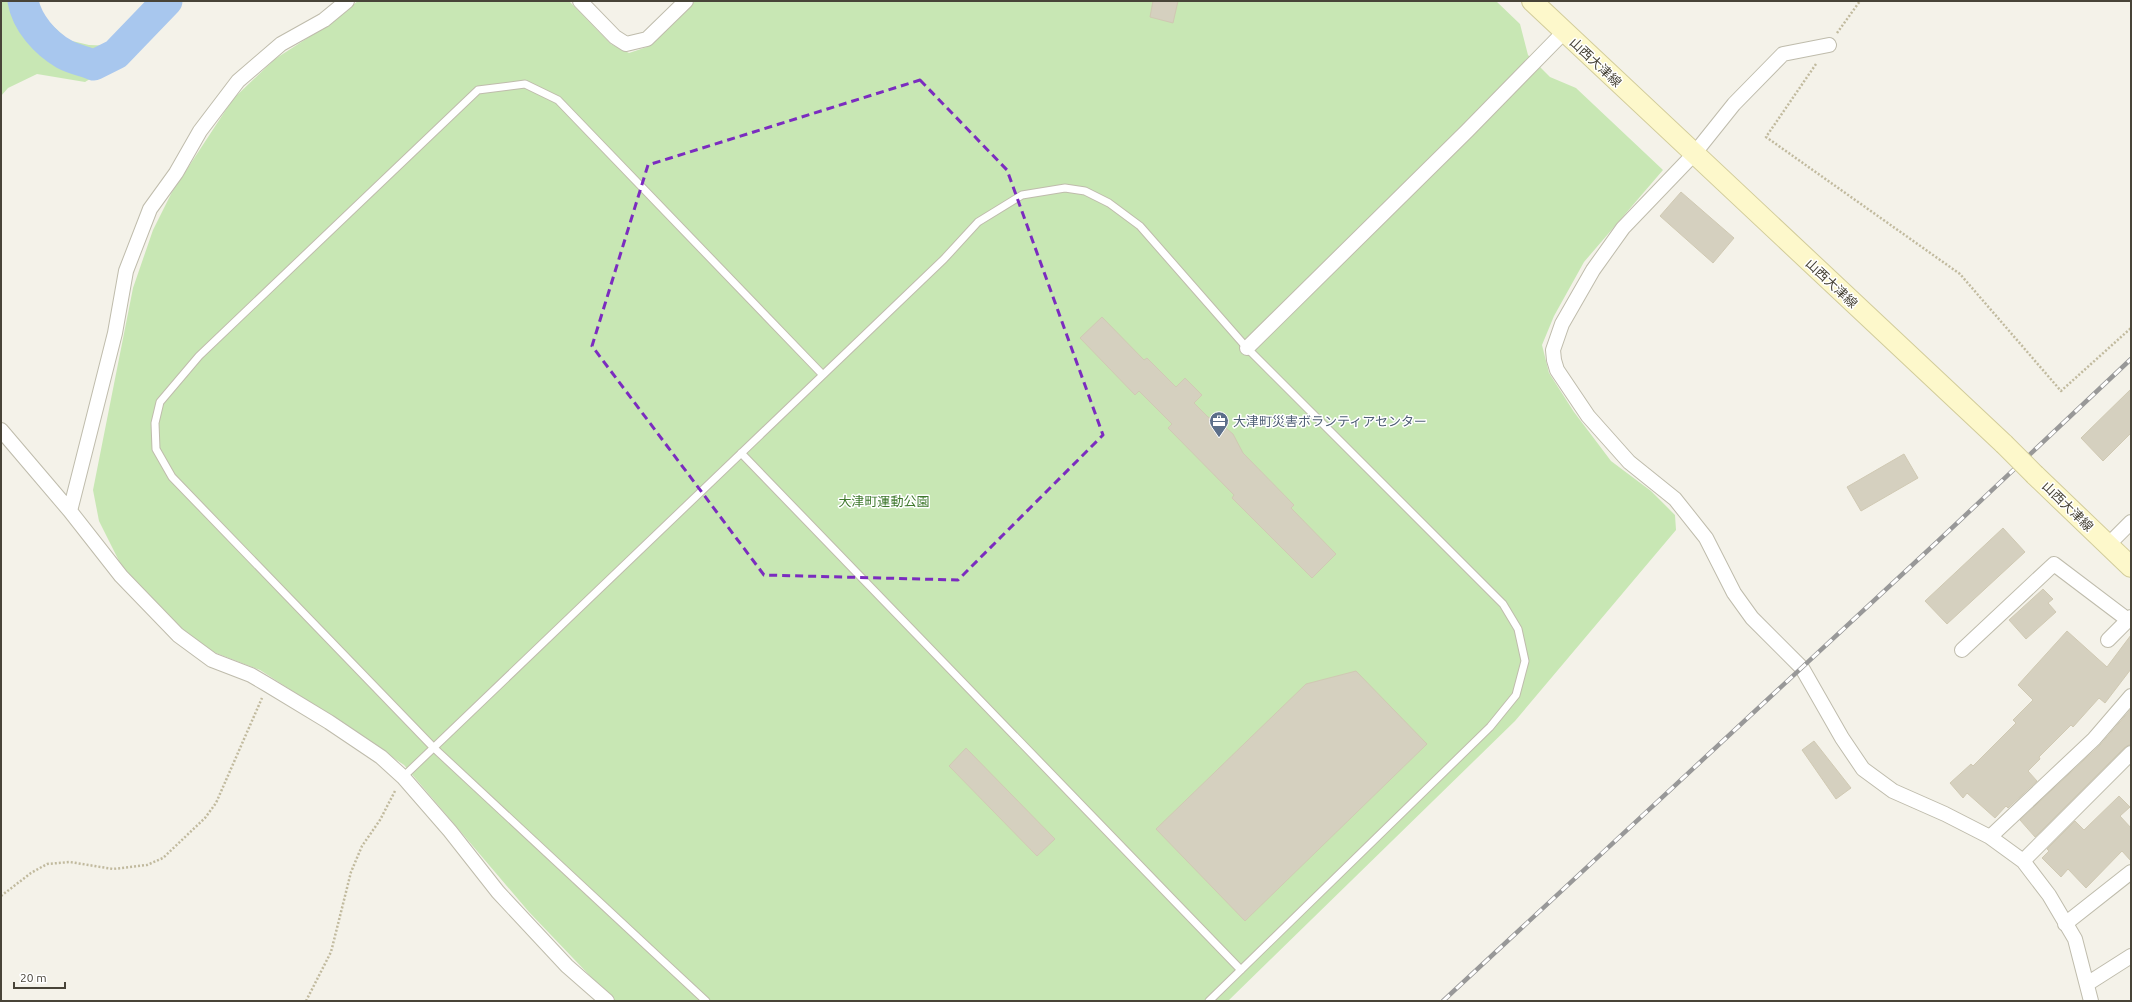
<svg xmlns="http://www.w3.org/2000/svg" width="2132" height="1002" font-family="Ubuntu,'Noto Sans JP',sans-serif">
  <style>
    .green { fill: #c8e7b4 }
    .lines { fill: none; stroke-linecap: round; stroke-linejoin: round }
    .river { stroke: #a8c7ee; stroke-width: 31 }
    .building { fill: #d5d0bf; stroke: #d0c9b3 }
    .service-casing { stroke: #bfbcac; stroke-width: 9 }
    .minor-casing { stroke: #bfbcac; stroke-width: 16 }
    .secondary-casing { stroke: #d2cc9a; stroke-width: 22 }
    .path { stroke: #c1ba9e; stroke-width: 2.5; stroke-dasharray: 2 2; stroke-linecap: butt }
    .service { stroke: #fff; stroke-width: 7 }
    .minor { stroke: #fff; stroke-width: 14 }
    .secondary { stroke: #fdf8cb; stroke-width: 20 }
    .rail-casing { stroke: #989898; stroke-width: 4.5 }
    .rail { stroke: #fff; stroke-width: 3; stroke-dasharray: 9; stroke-linecap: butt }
    .secondary-bridge-casing { stroke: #d2cc9a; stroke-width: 22; stroke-linecap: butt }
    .secondary-bridge { stroke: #fdf8cb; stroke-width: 20 }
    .marked { fill: none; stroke: #7b2cbf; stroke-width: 3; stroke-dasharray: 8 5; stroke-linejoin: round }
    .labels { text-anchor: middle; stroke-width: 3; stroke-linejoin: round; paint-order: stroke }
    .street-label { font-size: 13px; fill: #484438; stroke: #fff }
    .service-label { font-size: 13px; fill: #4e5e75; stroke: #fff; text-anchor: start }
    .park-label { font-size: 13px; fill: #3e782d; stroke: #fff }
  </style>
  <rect width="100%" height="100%" fill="#f4f2e9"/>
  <path class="green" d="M1,1H26L68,40L89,45L142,47L85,82L37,74L8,88L1,96Z
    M358,1H569L611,44L629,53L647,47L695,1H1496L1520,24L1528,55L1550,77L1576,88L1663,170L1584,262L1554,316L1542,345L1549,373L1574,412L1611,461L1651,491L1675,515L1676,530L1515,721L1228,1001H614L529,912L404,765L345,725L260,670L203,648L177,628L125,573L99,521L93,490L133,288L153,230L172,192L233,99L275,59L320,30Z"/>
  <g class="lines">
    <path class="river" d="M23,1C27,23 45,43 64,54C73,59 84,61 94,65L116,54L167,1"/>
  </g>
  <path class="building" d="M1153,1H1178L1173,23L1150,17Z
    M1681,192L1734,238L1713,263L1660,216Z
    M1102,317L1144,360L1147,358L1176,387L1185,378L1202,395L1194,403L1208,417L1221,424L1233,434L1243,453L1294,505L1291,508L1336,554L1312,578L1232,498L1234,495L1168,428L1172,424L1139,391L1135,395L1080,338Z
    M2131,389V433L2103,461L2081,438Z
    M1904,454L1918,478L1861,511L1847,487Z
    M2003,528L2025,552L1947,624L1925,601Z
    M2043,589L2053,599L2048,603L2056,612L2026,639L2009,620Z
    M2067,631L2107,667L2131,635V669L2105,703L2099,698L2073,727L2071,725L2039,757L2040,759L2028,771L2037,781L2008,808L2006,806L1995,818L1967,793L1963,798L1950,783L1971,764L1973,766L2016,723L2013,720L2033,700L2018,685Z
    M1356,671L1427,744L1245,921L1156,829L1306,684Z
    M2131,709V744L2125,747L2035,837L2020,820L2100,745Z
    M1814,741L1851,788L1836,799L1802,750Z
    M966,748L1055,839L1037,856L949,766Z
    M2119,796L2130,807L2120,816L2131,828V861L2122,851L2086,888L2068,869L2061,877L2042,858L2049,851L2047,849L2075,821L2084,830Z"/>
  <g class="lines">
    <defs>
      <path id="service" d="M741,453L1241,970
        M403,777L944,259L978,222L1022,195L1065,188L1085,191L1109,203L1140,226L1247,348L1503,604L1518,629L1525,661L1516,695L1490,727L1209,1001
        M706,1001L434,748L172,477L156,449L155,423L160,402L199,356L478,90L525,84L558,100L822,374"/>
      <path id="minor" d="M580,1L615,37L626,44L647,39L686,1
        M1829,45L1783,54L1734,104L1694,154L1623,228L1593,270L1562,324L1553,350L1554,360L1557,370L1588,416L1629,462L1675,499L1706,538L1734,593L1752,618L1802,668L1842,738L1863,769L1893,791L1945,814L1990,837L2023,861L2049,895L2075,939L2091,1001
        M1247,348L1467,131L1564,32
        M1,430L70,511L121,576L178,635L212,660L251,675L268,685L329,722L381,757L403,777L450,831L498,892L567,966L607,1001
        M70,511L115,333L126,271L150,209L176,173L200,131L238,81L281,44L324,20L347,1
        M2108,545L2131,522
        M2108,640L2131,617
        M1962,650L2054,564L2128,620
        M1990,837L2094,739L2131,696
        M2023,861L2131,753
        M2065,924L2131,872
        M2087,984L2131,956"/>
      <path id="secondary" d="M1532,1L2004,444
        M2035,475L2131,567"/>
    </defs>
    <use href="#service" class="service-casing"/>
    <use href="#minor" class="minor-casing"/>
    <use href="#secondary" class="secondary-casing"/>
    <path class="path" d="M1837,33L1860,1
      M1816,64L1766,137L1960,274L2061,391L2131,328
      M1,896L31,873L47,864L70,862L113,869L147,865L163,858L205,818L216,803L262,698
      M306,1001L331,952L351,872L362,846L380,820L395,791"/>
    <use href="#service" class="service"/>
    <use href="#minor" class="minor"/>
    <use href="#secondary" class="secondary"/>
    <defs>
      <path id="rail" d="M1443,1001L1937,542L2131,359"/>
    </defs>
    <use href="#rail" class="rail-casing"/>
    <use href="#rail" class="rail"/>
    <defs>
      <path id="secondary-bridge" d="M2004,444L2035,475"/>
    </defs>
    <use href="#secondary-bridge" class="secondary-bridge-casing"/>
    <use href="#secondary-bridge" class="secondary-bridge"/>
  </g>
  <path class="marked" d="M920,80L1007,170L1103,435L958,580L764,575L592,346L648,165Z"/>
  <defs>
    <symbol id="office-pin" viewBox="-11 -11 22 30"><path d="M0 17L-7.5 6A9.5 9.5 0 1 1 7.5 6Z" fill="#5c6f8a" stroke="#fff"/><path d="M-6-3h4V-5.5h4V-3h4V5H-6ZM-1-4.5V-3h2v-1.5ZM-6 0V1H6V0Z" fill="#fff"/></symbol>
  </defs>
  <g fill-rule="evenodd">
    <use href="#office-pin" x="1208" y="410" width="22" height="30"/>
  </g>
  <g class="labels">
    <g class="street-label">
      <text transform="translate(1596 62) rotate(43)" y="5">山西大津線</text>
      <text transform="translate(1832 283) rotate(43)" y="5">山西大津線</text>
      <text transform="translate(2068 506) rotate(44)" y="5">山西大津線</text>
    </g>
    <g class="service-label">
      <text x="1233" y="426">大津町災害ボランティアセンター</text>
    </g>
    <g class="park-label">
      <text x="884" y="506">大津町運動公園</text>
    </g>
  </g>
  <rect width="2132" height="1002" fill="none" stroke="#484438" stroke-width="4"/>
  <path d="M14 982v6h51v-6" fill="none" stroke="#484438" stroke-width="2"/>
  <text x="20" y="982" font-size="12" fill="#484438" stroke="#ffffff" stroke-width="3" paint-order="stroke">20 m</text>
</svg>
